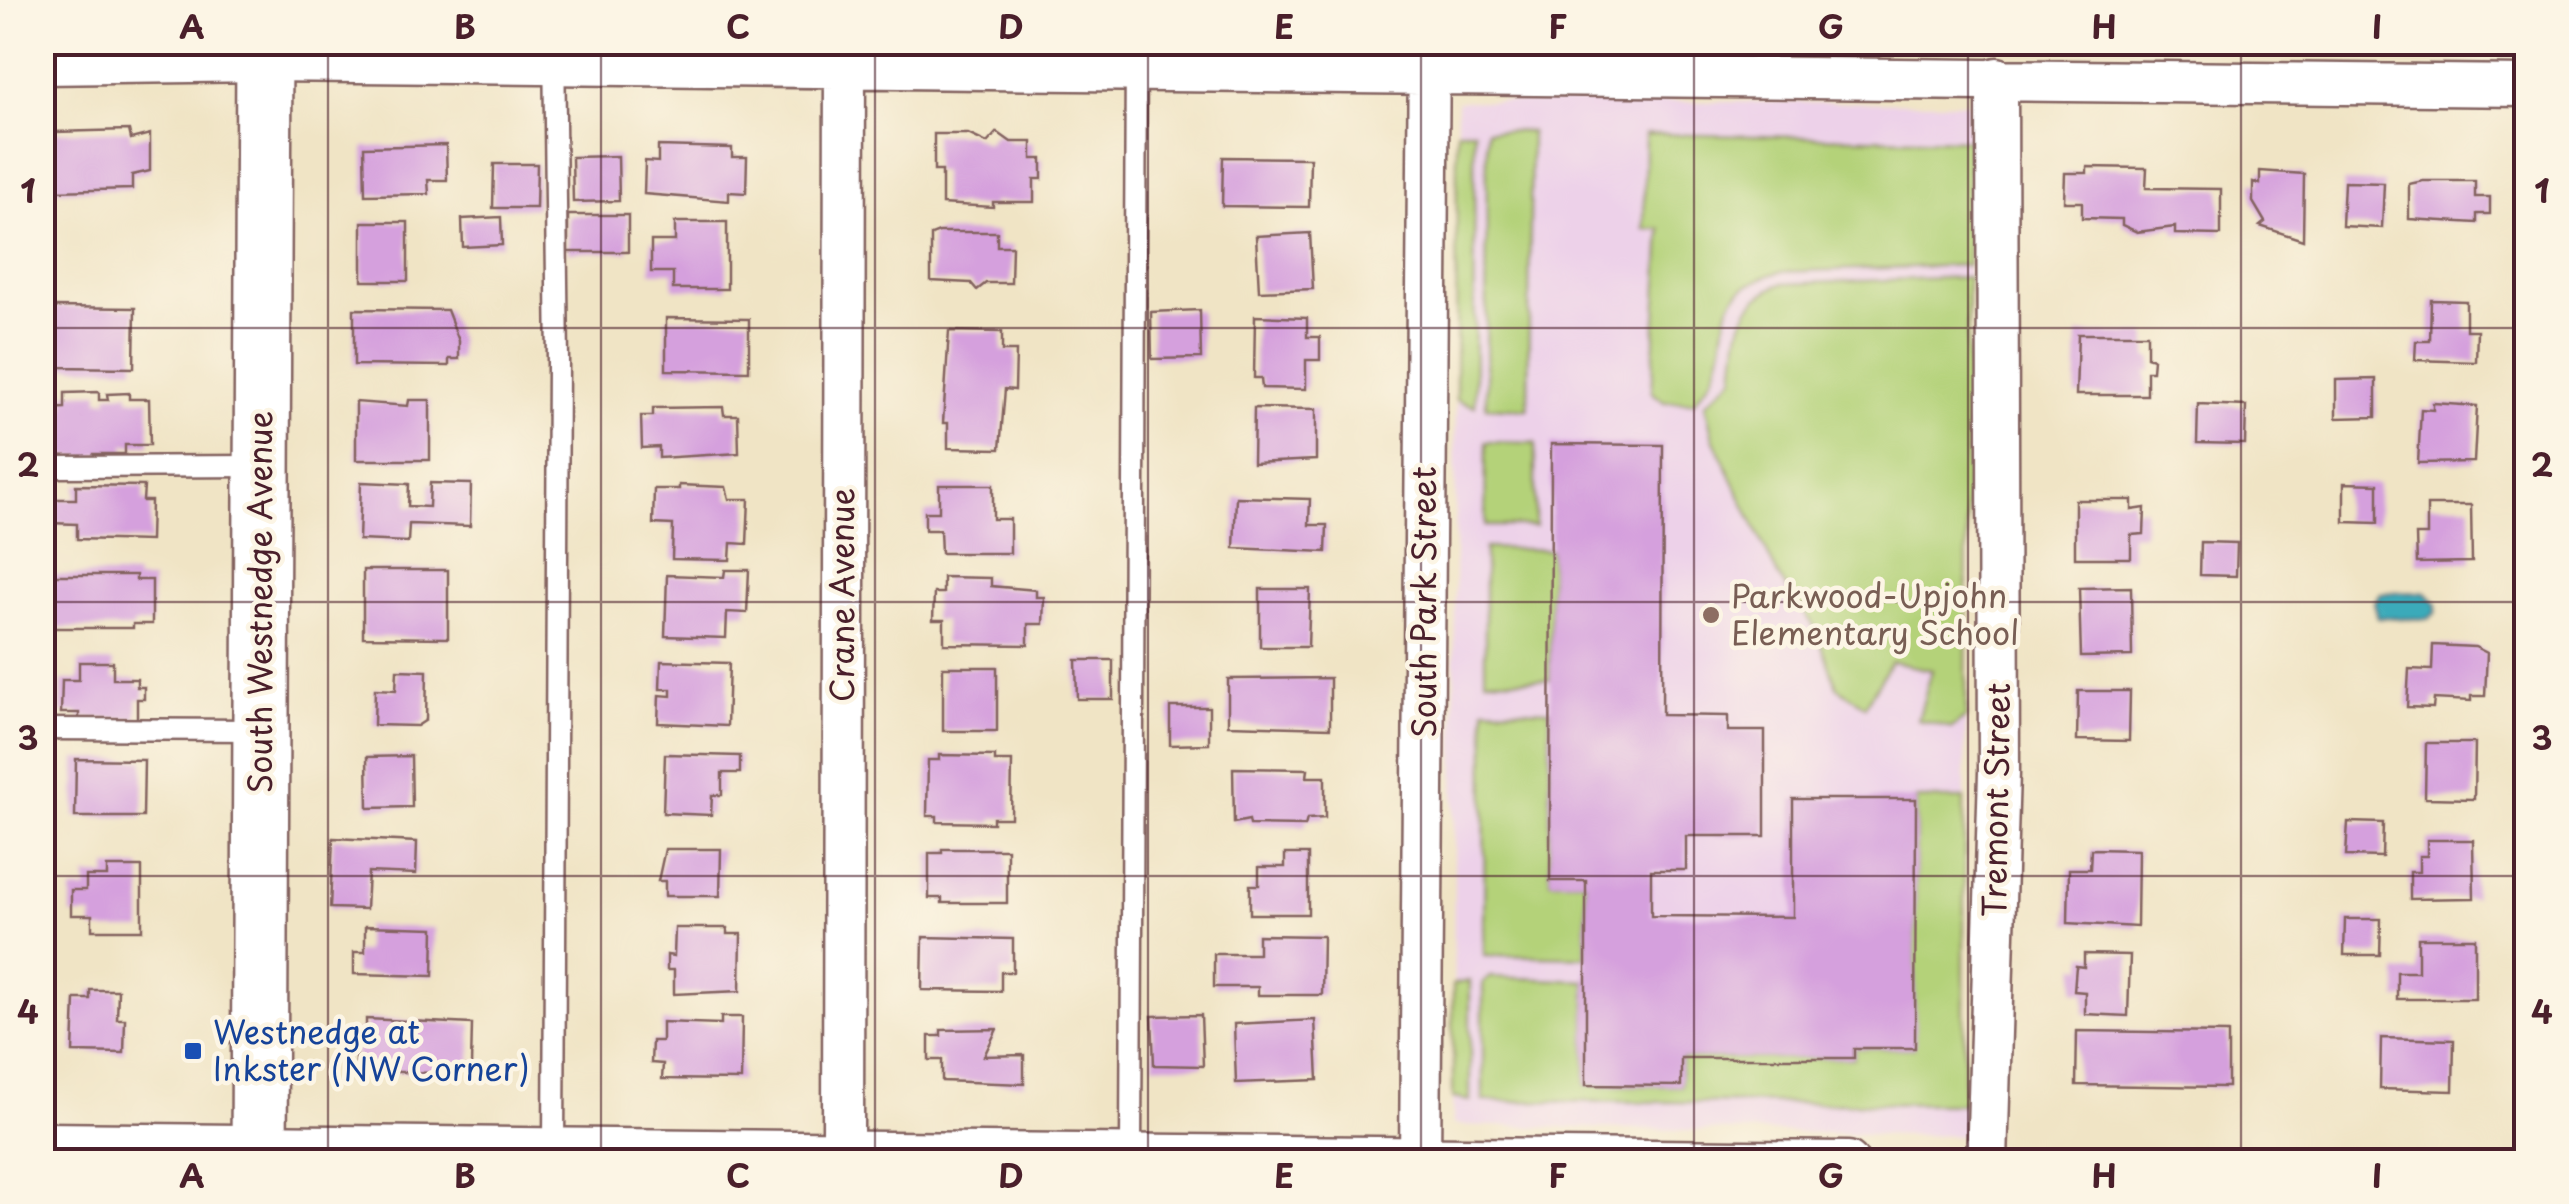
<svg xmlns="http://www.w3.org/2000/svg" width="2569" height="1204" font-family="'Playpen Sans',sans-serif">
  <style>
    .built { fill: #edd1e9 }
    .green { fill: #b4d279; stroke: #7f7852; stroke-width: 2.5 }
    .water { fill: #3baaba; stroke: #426472; stroke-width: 2.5 }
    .building { fill: #d5a0dd }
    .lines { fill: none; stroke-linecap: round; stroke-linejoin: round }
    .lane-casing { stroke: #846461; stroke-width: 25 }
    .street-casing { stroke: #846461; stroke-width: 45 }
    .primary-casing { stroke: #846461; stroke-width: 60 }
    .lane { stroke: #fff; stroke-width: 20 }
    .street { stroke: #fff; stroke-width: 40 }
    .primary { stroke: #fff; stroke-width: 55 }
    .grid { fill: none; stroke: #4a1f2b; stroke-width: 2.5; stroke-opacity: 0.55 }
    .education-dot { fill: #8d6e63; stroke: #fcf5e5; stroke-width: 4 }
    .transit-dot { fill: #1a4fb4; stroke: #fcf5e5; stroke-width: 4 }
    .labels { text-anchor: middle; stroke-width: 9; stroke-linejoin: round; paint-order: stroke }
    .street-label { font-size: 32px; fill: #4a1f2b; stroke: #fcf5e5 }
    .education-label { font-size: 32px; fill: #785e54; stroke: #fcf5e5; text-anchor: start }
    .transit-label { font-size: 32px; fill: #164399; stroke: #fcf5e5; text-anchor: start }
    .neatline { fill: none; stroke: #4a1f2b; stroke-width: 4 }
    .grid-label { font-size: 32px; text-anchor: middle; font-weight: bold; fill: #4a1f2b }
  </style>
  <rect width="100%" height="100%" fill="#fcf5e5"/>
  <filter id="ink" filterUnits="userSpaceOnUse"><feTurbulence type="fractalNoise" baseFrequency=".01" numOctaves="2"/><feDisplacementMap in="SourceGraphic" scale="20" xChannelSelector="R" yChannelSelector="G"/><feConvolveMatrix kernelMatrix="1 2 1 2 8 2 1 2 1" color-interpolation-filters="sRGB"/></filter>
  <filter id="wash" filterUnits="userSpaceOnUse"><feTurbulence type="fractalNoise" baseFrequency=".0048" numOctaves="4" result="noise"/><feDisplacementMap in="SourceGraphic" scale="40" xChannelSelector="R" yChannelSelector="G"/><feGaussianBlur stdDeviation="2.25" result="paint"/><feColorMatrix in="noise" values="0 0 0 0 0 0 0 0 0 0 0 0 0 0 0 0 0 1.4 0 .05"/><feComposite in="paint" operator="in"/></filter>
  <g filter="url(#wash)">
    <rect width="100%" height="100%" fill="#f0e4c5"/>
    <path class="built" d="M1457,101L1969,103L1963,1136L1453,1125Z"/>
    <path class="green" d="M1457,130H1474L1475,406L1456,400Z
      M1487,130L1531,132L1528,409L1486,407Z
      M1645,134L1969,140L1968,265L1779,272C1710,294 1734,316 1716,369C1713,381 1701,392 1694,402H1664L1652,392L1661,229H1644Z
      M1968,277L1966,717L1952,728L1918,720L1932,670L1891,662L1865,706L1837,687L1815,627L1778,576L1713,438L1705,404L1734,377C1739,334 1736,303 1781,284Z
      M1486,442L1535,443V526H1485Z
      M1485,548L1551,550L1550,680L1485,679Z
      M1485,708L1550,710V881H1586V957L1484,955Z
      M1916,799H1964V1104L1483,1101V982L1490,977L1586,981V1085L1681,1086V1058H1854V1048H1914Z
      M1470,981V1101L1453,1098V984Z"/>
    <path class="water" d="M2425,592L2437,604L2436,613L2427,619L2378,618L2374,602L2380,593Z"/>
    <g id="blocks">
      <path class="building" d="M129,130L131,139L150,134V171L132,175V189L55,191L54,132Z
        M997,132L1011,142H1032V159H1042V179H1034V202H993V207L942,204V171H934V134H968L987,143Z
        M446,145L447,180H428L429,194L365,195L364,147Z
        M658,146L732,148V157H747L746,193L729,192V201L644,194L645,161L658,162Z
        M618,156L619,201L573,202L572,157Z
        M1223,157L1310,158L1309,207L1222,206Z
        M494,164H537L536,208H493Z
        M2087,167L2147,168L2146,188L2221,189V235L2175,234V227L2137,232L2122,225V219L2082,218V202H2064L2065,173H2087Z
        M2260,171L2304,174L2303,240L2260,226L2265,222L2253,202V182L2260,184Z
        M2423,181H2475V197H2490V214H2477V223L2409,219V184Z
        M2344,182L2384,183L2382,228L2342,226Z
        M568,215H628V252H568Z
        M501,217L502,245L463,247L462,219Z
        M362,222H408V281H362Z
        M675,222H727V289H673V272H651V241H675Z
        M939,232H997V246H1012L1011,283H986L977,290L971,283L931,281V235Z
        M1310,233L1313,289L1259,291L1256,236Z
        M2431,300L2466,301V330H2477L2476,362L2415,360L2416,341H2430Z
        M54,307L135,308L134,368L54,367Z
        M354,309L447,310L459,341V359H449V366L354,365Z
        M1200,310L1201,358L1152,359L1151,312Z
        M1255,316L1307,318V337H1320V360H1306V389L1262,388L1261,378H1254Z
        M666,318L749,319V371L666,370Z
        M949,331L1002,332V351H1016L1015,390L1005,389L1000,449L948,448V423H943Z
        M2078,334H2147V357L2153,359L2152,371H2147V395H2076Z
        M2376,379V417L2336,418V380Z
        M99,392V400H108L107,394L129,393V399H149L150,445H125V454H94V458L44,455L43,409L65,408V393Z
        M409,400H430V460H356V402L408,406Z
        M2433,403L2477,406L2474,462L2418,463L2421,409L2433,410Z
        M2198,404L2246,406L2245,444L2197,443Z
        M723,407L724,415H738L739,453L659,458V447L642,448L641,416H653V408Z
        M1254,408L1316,409V460L1253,463Z
        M1551,444L1663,445L1662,715L1728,716V731H1765V836H1686V870H1651V916L1793,917V799H1916L1915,1048H1854V1058H1681V1086L1586,1085V881H1550Z
        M361,482L409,484L408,506L429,507L430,483L471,484L470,526L409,524L408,542L359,540Z
        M2344,483L2378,484V523L2344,522Z
        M76,485L144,486L143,501H151L150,541L77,539V524L50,523V499H76Z
        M679,485L726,487L729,499H749L747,544L731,543L730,560L672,559L673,525L653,524L654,489H679Z
        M939,485H993V519H1010V553H941L940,530H925V512H939Z
        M1236,497L1310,499L1309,525H1327L1326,552L1234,548Z
        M2075,500H2132V510L2145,508L2144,534L2131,535V558H2075Z
        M2427,505H2471L2472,562L2417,563L2416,535H2427Z
        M2201,542L2237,543L2236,576L2200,575Z
        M363,570H448V638L363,637Z
        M725,570H749L747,613L727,612L726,638L665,636L667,575L724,577Z
        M49,575H136V580H152V624H133V628H49Z
        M943,577L991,578V586L1036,590V597H1044L1043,624H1028V645L944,644V620H933L934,593H943Z
        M2131,587L2132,656L2081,657L2079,588Z
        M1260,589H1310L1308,647H1260Z
        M2433,645L2475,647L2487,653L2485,696H2471V701L2434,699L2433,708L2407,707L2409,669L2432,670Z
        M1076,660H1113V699H1077Z
        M661,661L729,663L727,726L658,723L659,695L671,696V689H660Z
        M79,662H113V679H137V687H144V699H137V719L79,718V713H61L62,680H79Z
        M943,667H997V731H943Z
        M397,670L427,671L426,720L417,726L374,725L375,689L396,690Z
        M1330,678V728L1228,725V679Z
        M2078,691H2130L2129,741L2077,740Z
        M1170,707H1209V744L1170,745Z
        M2426,743H2475L2474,799L2425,798Z
        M665,754L740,756V773H722V795H712L711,815L663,813Z
        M939,755L995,756V761H1012L1011,818H993V823L937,822V816H927L928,760H939Z
        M411,756L412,807L368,808L367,757Z
        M76,759L144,760L143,817H75Z
        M1233,768L1308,769L1307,777H1325V818L1307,819L1305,826L1250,825L1249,820L1234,823Z
        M2348,822L2383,823L2382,857L2346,856Z
        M333,838L417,842L416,874L368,872L366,909L330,908Z
        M2427,840H2473L2474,898L2410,899V872H2419V856H2427Z
        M665,849H721L720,896H665V881H658Z
        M942,849H1007V903H942V898H929V853H942Z
        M2091,849L2138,850L2137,927L2068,923L2069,869H2090Z
        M1285,854H1308V914H1250V885H1259V867H1285Z
        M107,867H142V930H92V915H71V890H86V876H107Z
        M2345,919H2381L2380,955H2344Z
        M365,926L434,928L433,976L354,974V952H365Z
        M675,928H727V934H741L740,991L674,994V970H667V955L674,956Z
        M1258,935L1323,936L1322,995H1258V987H1214V954H1258Z
        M923,937L1013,939V972H1001V991L922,990Z
        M2418,938H2475V999H2397V972H2418Z
        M2084,954L2130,955L2128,1016L2085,1014V992L2074,991L2076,966L2084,967Z
        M90,990H118L117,1019H125L124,1053L73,1052L75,999H90Z
        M1201,1015L1203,1066L1154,1065L1152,1016Z
        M721,1017H742L741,1080L662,1079L663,1064L651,1063L652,1041H662V1022L721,1024Z
        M366,1019L472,1024L471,1067L435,1066V1073L366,1071V1062H356L357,1030H366Z
        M1315,1020L1318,1080L1236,1083L1234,1024Z
        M997,1029L984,1056L1024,1055V1084L942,1081V1060H929V1036H941V1030Z
        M2077,1031L2228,1033V1087L2076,1085Z
        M2381,1038L2454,1040L2453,1091L2380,1089Z"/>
    </g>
  </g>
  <g filter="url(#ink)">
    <use href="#blocks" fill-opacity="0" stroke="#846461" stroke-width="2.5"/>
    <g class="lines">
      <defs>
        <path id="lane" d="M554,42L558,362L554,1148
          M57,467L259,466
          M42,729L260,730
          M1131,1153L1136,42"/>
        <path id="street" d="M42,64L265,61L2526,86
          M42,1143L1848,1162
          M843,1148L845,42
          M1420,1162L1429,42
          M1987,1162L1999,772L1997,78"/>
        <path id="primary" d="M259,1162L264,42"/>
      </defs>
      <use href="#lane" class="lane-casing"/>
      <use href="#street" class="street-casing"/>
      <use href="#primary" class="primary-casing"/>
      <use href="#lane" class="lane"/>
      <use href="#street" class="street"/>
      <use href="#primary" class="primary"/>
    </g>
  </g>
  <path class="grid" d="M328,42V1162M601,42V1162M875,42V1162M1148,42V1162M1421,42V1162M1694,42V1162M1968,42V1162M2241,42V1162M42,328H2526M42,602H2526M42,876H2526"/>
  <circle class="education-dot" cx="1711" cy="615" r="10"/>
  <rect class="transit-dot" x="183" y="1041" width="20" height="20" rx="5"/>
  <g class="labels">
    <g class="street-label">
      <text transform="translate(843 595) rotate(-90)" y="11">Crane Avenue</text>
      <text transform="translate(261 602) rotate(-90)" y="11">South Westnedge Avenue</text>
      <text transform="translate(1425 602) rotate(-90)" y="11">South Park Street</text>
      <text transform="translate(1997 800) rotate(-89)" y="11">Tremont Street</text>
    </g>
    <g class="education-label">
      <text x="1731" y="608">Parkwood-Upjohn<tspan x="1731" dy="37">Elementary School</tspan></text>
    </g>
    <g class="transit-label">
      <text x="213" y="1044">Westnedge at<tspan x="213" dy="37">Inkster (NW Corner)</tspan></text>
    </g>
  </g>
  <rect width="2569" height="1204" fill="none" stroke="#fcf5e5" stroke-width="110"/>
  <rect x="55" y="55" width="2459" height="1094" class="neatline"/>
  <g class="grid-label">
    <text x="192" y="39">A</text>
    <text x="465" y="39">B</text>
    <text x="738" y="39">C</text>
    <text x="1011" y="39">D</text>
    <text x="1284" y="39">E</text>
    <text x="1558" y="39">F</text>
    <text x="1831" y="39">G</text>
    <text x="2104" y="39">H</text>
    <text x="2377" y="39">I</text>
    <text x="28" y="203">1</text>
    <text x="2542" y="203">1</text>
    <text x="28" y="477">2</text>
    <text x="2542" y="477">2</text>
    <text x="28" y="750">3</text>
    <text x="2542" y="750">3</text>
    <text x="28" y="1024">4</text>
    <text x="2542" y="1024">4</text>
    <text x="192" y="1188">A</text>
    <text x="465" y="1188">B</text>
    <text x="738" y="1188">C</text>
    <text x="1011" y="1188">D</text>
    <text x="1284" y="1188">E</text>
    <text x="1558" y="1188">F</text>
    <text x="1831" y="1188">G</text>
    <text x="2104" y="1188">H</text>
    <text x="2377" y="1188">I</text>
  </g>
</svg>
